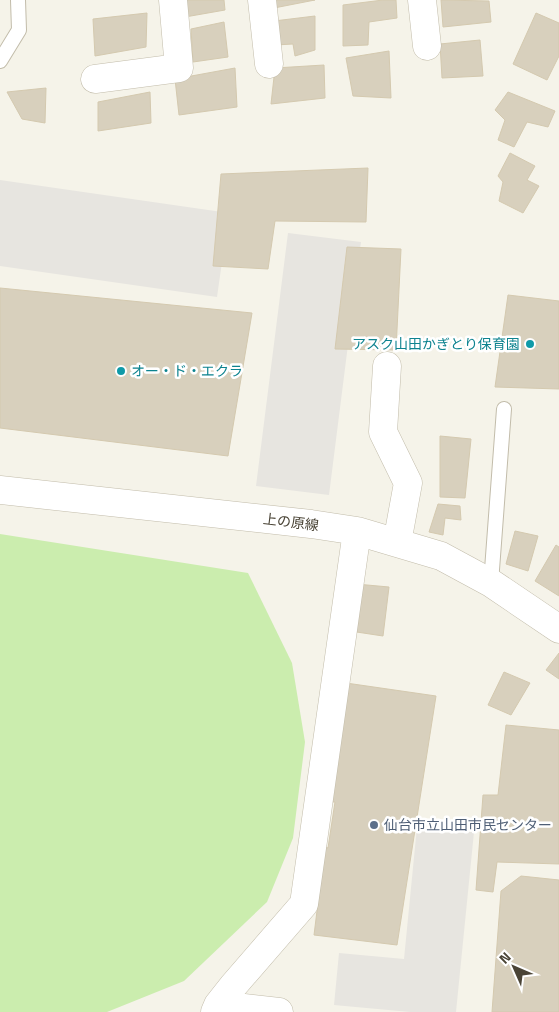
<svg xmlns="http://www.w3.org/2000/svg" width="559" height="1012" font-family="'Titillium Web','Noto Sans JP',sans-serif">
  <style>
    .green { fill: #cbedae }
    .parking { fill: #e7e5e0 }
    .building { fill: #d8d0bd; stroke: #d4c9af }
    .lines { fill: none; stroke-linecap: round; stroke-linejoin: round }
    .lane-casing { stroke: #c2bcaa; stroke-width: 16 }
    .street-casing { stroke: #c2bcaa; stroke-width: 29 }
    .lane { stroke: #fff; stroke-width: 14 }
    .street { stroke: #fff; stroke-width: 28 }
    .culture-dot { fill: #0f9aa8; stroke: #fff; stroke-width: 2 }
    .service-dot { fill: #5c6f8a; stroke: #fff; stroke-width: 2 }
    .labels { text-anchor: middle; stroke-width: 5; stroke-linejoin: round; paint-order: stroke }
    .culture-label { font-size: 14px; fill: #0d838f; stroke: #fff; text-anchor: end }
    .street-label { font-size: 14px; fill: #4a4436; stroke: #fff }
    .service-label { font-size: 14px; fill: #4e5e75; stroke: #fff; text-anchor: start }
  </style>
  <rect width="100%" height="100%" fill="#f5f3e9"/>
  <path class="green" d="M0,534L248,573L292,663L305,742L293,838L267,902L184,981L107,1012H0Z"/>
  <path class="parking" d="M0,180L229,213L217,297L0,266Z
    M288,233L361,242L329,495L256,486Z
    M417,827L474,832L456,1012H410L334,1005L339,953L404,959Z"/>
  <path class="building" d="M183,0H224L225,10L185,17Z
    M273,0H315L274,8Z
    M383,0H396L397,18L369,22L368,45L343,46V5Z
    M441,0L489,1L491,22L443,27Z
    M147,13L146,47L95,56L93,19Z
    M536,13L559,23V56L547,80L513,64Z
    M315,16V50L295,56L293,44L275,45L274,21Z
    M224,22L228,57L193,62L191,29Z
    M480,40L483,76L442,78L440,44Z
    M389,51L391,98L353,96L346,58Z
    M324,65L325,98L271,104L275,68Z
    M235,68L237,107L179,115L175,79Z
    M46,88L45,123L22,119L7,92Z
    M150,92L151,123L98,131V102Z
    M508,92L555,111L548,127L527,122L514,147L498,140L505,120L495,110Z
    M510,153L535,166L527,180L539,186L523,213L499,201L503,182L498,176Z
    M368,168L366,222L275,221L268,269L213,266L221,174Z
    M347,247L401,249L396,350L335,349Z
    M0,288L252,313L228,456L0,428Z
    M508,295L559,301V389L495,387Z
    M440,436L471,439L465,498L440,497Z
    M438,504L460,506L461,520L445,518L443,535L429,532Z
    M515,531L538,536L528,571L506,564Z
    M556,545L559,547V596L535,581Z
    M356,584L389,587L383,636L350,631Z
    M559,653V679L546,670Z
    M504,672L530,683L511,715L488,705Z
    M346,683L436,696L397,945L314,935L325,847L328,848L335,802H331Z
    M506,725L559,730V864L497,862L493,892L476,890L483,795H498Z
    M521,876L559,880V1012H492L501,891Z"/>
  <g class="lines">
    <defs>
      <path id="lane" d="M0,61L19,30L18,0
        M491,583L504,409"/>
      <path id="street" d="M262,0L269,64
        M422,0L427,46
        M95,79L179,68L173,0
        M387,366L383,432L408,483L397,543
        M0,490L311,524L357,531L441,556L491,583L559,629
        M218,1005L279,1012
        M215,1012L218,1005L233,986L304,904L357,531"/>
    </defs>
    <use href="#lane" class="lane-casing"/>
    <use href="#street" class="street-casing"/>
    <use href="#lane" class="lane"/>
    <use href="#street" class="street"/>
  </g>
  <g class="culture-dot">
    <circle cx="530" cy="344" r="5"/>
    <circle cx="121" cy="371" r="5"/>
  </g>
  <circle class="service-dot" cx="374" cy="825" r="5"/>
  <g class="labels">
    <g class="culture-label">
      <text x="520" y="349">アスク山田かぎとり保育園</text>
      <text x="131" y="376" text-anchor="start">オー・ド・エクラ</text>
    </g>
    <g class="street-label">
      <text transform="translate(291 522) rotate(7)" y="5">上の原線</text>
    </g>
    <g class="service-label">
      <text x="384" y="830">仙台市立山田市民センター</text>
    </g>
  </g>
  <g transform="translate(514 967) rotate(315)" stroke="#ffffff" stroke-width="4" paint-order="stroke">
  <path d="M0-4L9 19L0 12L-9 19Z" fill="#4a4436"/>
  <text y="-8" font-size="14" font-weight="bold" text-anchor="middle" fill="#4a4436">N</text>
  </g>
</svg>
